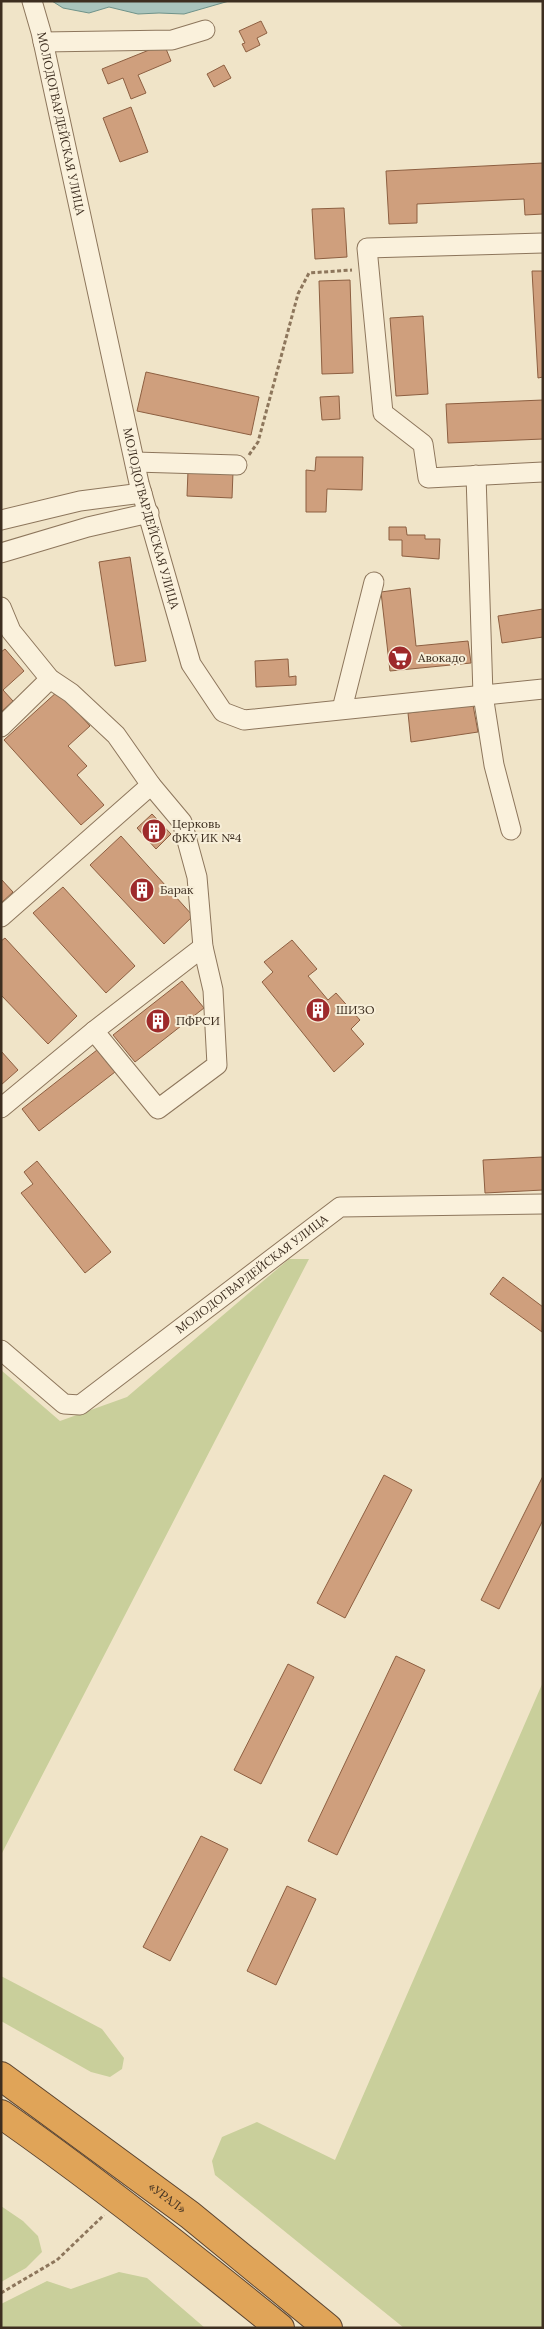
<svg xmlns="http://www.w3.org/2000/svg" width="544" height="2329" font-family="Lora,serif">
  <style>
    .green { fill: #c9cf9b }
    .water { fill: #a9c4bc; stroke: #6f938a }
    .building { fill: #cf9f7d; stroke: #8d5f41 }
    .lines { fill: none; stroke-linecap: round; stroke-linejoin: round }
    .minor-casing { stroke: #8d765c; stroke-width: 21 }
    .highway-casing { stroke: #5b4430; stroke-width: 30 }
    .path { stroke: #8d765c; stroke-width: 3; stroke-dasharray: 4 2.5; stroke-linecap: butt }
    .minor { stroke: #faf1dc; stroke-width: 19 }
    .highway { stroke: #e0a458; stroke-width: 28 }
    .labels { text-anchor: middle; stroke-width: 4; stroke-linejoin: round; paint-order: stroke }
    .street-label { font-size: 12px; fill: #3d2e20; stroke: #f7eed8 }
    .poi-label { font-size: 12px; fill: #3d2e20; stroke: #f7eed8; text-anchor: start }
  </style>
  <rect width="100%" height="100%" fill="#f0e4c8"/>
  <path class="green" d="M289,1259H309L1,1855V1370L60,1421L127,1397Z
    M543,1682V2328H404L215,2175L212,2161L222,2137L257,2122L335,2160Z
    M1,1976L102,2029L124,2058L122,2069L110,2077L91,2072L1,2021Z
    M1,2206L23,2221L38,2236L42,2252L26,2268L1,2282Z
    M119,2272L147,2278L205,2328H1V2304L47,2281L71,2289Z"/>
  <path class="water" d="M52,1H229L184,14L159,13L138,14L109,7L89,13L63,8Z"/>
  <path class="building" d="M261,21L267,33L257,38L260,45L246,52L242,44L245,43L239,31Z
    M164,44L171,61L138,75L146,93L131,99L123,78L108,84L102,69Z
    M224,65L231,78L214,87L207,74Z
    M131,107L148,152L120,162L103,118Z
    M543,163V214L525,215L524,199L417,204V223L389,224L386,171Z
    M344,208L347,257L315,259L312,209Z
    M532,271H543V377L538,378Z
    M350,280L353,373L322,374L319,281Z
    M423,316L428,394L396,396L390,318Z
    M146,372L259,397L251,435L137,411Z
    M339,396L340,419L322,420L320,397Z
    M543,400V439L448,443L446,404Z
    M316,457H363L362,490L327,489L326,512H306V470L315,471Z
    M188,471L233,472L232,498L187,496Z
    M389,527H406L407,535H425V539H440L439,559L402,556V540H389Z
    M130,557L146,661L115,666L99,562Z
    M410,588L416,646L468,641L471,663L390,671L381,592Z
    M543,609V637L502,643L498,616Z
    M5,649L24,671L3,690L13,701L1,712V652Z
    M288,659L289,677L296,676V685L256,687L255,661Z
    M58,691L90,726L68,746L87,766L77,775L104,805L81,825L4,740Z
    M473,705L478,732L411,742L408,713Z
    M152,814L171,834L156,849L137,828Z
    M121,836L193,916L164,944L90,865Z
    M1,879L13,892L1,903Z
    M63,887L135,966L106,993L33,913Z
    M5,938L77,1016L48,1044L1,995V941Z
    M292,940L317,969L308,976L328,1000L336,993L360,1020L351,1029L364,1044L334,1072L262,982L273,972L264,962Z
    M182,981L204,1008L135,1062L113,1035Z
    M97,1050L115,1072L39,1131L22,1109Z
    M1,1051L18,1070L1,1085Z
    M543,1157V1190L485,1193L483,1160Z
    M37,1161L111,1252L85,1273L21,1193L33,1184L24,1172Z
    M503,1277L543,1307L542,1332L490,1294Z
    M384,1475L412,1490L345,1618L317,1603Z
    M543,1476V1520L499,1609L481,1600Z
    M396,1656L425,1670L337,1855L308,1841Z
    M288,1664L314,1677L261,1784L234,1770Z
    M201,1836L228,1849L170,1961L143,1947Z
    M287,1886L316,1899L276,1985L247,1971Z"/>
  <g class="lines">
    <defs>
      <g id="minor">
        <path id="s1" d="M32,1L41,32L139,483L191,664L223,712L244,720L543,689"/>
        <path d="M43,42L172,40L205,30"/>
        <path d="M543,243L367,248L383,413L423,444L428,478L543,472"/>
        <path d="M135,462L237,465"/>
        <path d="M476,475L483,695L494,765L511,830"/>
        <path d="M1,520L80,501L142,493"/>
        <path d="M1,553L88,527L149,513"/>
        <path d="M1,607L11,631L50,679L71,693L116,735L151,785L182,822L197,877L203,947L213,990L217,1065L158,1109L94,1031"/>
        <path d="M342,709L374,582"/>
        <path d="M1,727L50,679"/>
        <path d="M1,917L151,785"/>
        <path d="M1,1108L94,1031L203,947"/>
        <path id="s2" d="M1,1350L64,1404L80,1405L340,1207L543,1204"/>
      </g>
      <g id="highway">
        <path id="s3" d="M1,2076L190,2215L328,2328"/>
        <path d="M1,2114C97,2181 189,2254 280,2328"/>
      </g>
    </defs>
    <use href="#minor" class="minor-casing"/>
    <use href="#highway" class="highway-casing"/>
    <path class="path" d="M249,455L258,442L298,294L309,273L352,270
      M1,2293L57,2260L104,2215"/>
    <use href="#minor" class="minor"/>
    <use href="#highway" class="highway"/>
  </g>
  <defs>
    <symbol id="supermarket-disc" viewBox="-11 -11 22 22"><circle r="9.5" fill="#9e2a2b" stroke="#f7eed8"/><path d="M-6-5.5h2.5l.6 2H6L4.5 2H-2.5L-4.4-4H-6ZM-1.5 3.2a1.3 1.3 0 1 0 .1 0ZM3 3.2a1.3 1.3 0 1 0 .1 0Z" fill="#fff"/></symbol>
    <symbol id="building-disc" viewBox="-11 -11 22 22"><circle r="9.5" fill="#9e2a2b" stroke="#f7eed8"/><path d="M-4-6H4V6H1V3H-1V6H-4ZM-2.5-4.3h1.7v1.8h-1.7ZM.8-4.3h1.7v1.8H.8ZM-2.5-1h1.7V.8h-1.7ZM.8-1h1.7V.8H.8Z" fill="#fff"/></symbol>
  </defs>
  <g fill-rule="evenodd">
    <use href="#supermarket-disc" x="386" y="644" width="28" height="28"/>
    <use href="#building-disc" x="140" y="817" width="28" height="28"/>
    <use href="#building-disc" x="128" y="876" width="28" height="28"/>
    <use href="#building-disc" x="304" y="996" width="28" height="28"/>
    <use href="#building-disc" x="144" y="1007" width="28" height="28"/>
  </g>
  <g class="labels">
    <g class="street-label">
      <text dy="4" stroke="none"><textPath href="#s1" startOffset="126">МОЛОДОГВАРДЕЙСКАЯ УЛИЦА</textPath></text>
      <text dy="4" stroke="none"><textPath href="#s1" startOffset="531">МОЛОДОГВАРДЕЙСКАЯ УЛИЦА</textPath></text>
      <text dy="4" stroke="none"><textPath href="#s2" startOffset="315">МОЛОДОГВАРДЕЙСКАЯ УЛИЦА</textPath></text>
      <text dy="4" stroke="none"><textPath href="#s3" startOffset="206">«УРАЛ»</textPath></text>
    </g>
    <g class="poi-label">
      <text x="418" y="662">Авокадо</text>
      <text x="172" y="828">Церковь<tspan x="172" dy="14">ФКУ ИК №4</tspan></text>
      <text x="160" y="894">Барак</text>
      <text x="336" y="1014">ШИЗО</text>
      <text x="176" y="1025">ПФРСИ</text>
    </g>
  </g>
  <rect width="544" height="2329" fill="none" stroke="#3d2e20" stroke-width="5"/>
</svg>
